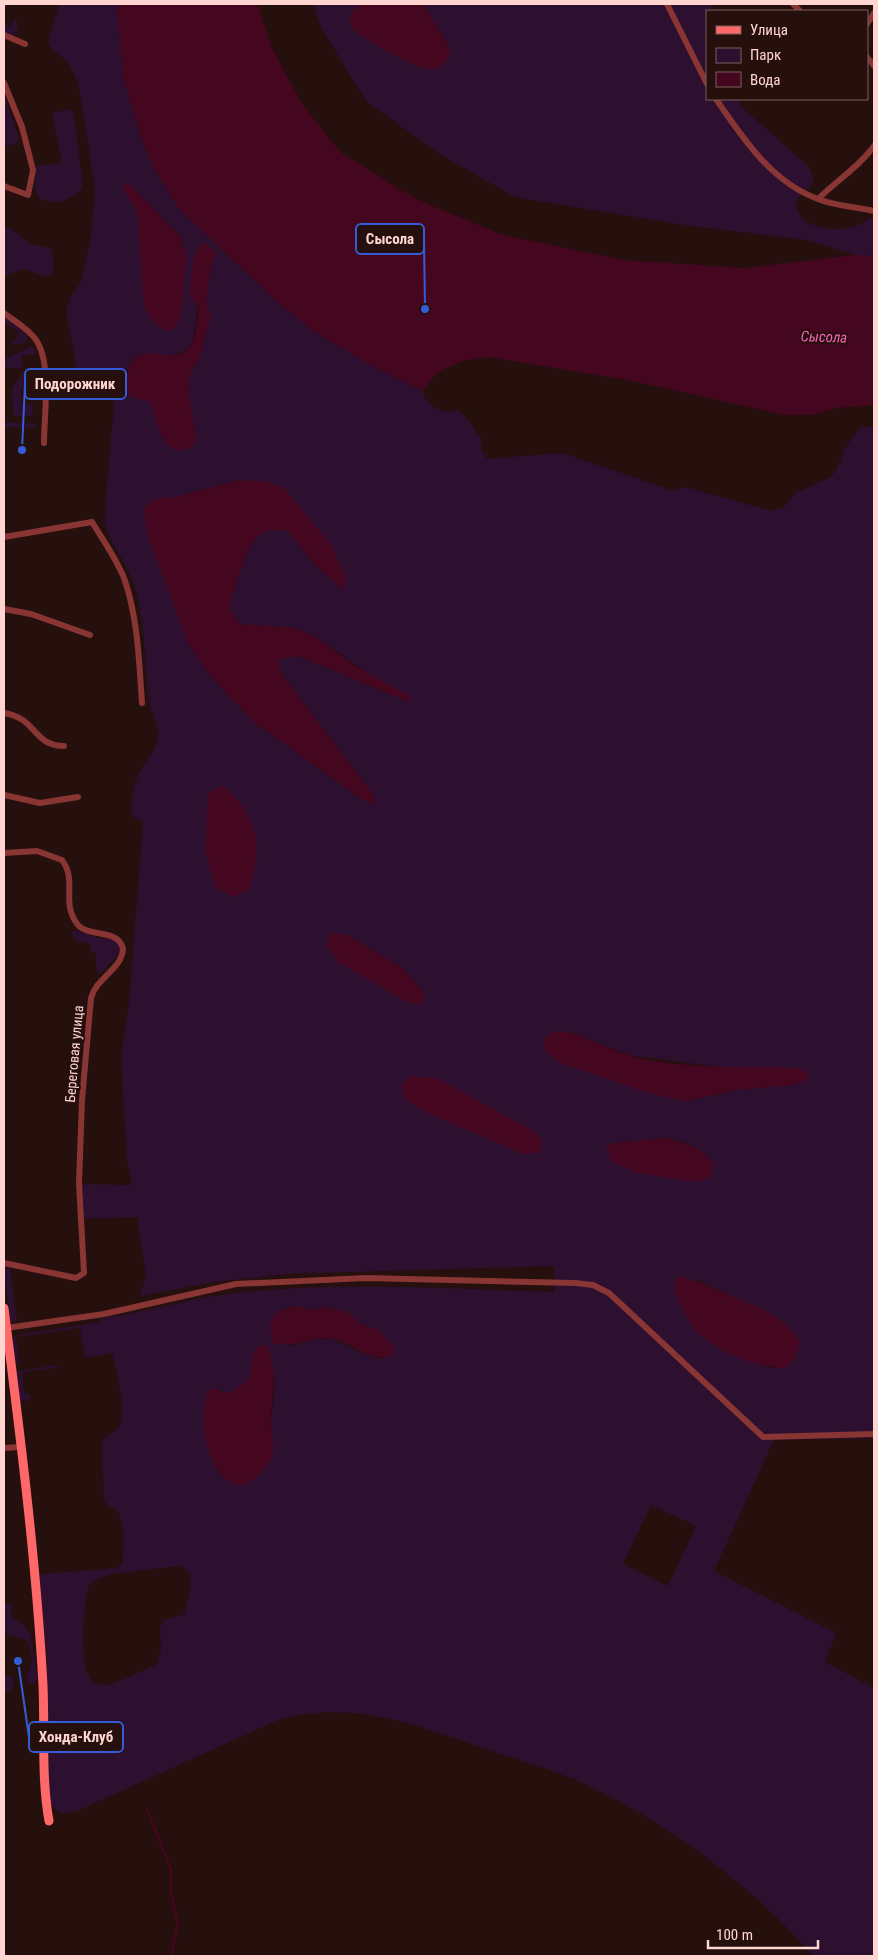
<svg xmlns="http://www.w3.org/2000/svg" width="878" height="1960" font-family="'Roboto Condensed',sans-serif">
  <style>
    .green { fill: #2d0f30; fill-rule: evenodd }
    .water { fill: #45061f }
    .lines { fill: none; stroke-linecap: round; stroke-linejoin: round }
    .stream { stroke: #45061f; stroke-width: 2.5 }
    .street { stroke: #883534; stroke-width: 6 }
    .secondary { stroke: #ff6869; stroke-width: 9 }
    .labels { text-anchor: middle; stroke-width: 4; stroke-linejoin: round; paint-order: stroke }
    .street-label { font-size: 14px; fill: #ffd5d1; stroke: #25100d }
    .water-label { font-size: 15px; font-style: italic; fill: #ff5fba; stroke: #25100d }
    .leader { fill: none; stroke: #345cd7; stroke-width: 2 }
    .callout-dot { fill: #345cd7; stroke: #25100d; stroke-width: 2 }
    .callout { fill: #25100d; stroke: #345cd7; stroke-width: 2 }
    .callout-label { font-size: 15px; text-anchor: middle; font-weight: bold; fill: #ffd5d1 }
  </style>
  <rect width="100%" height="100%" fill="#25100d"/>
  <path class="green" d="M59,4H117L123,77L140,134L154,169L180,210L281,305L315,332L367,363L422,391L427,401L436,408L447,412L459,411C469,419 473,428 481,438V449L487,459L562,453L671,490L686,487L771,511L783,508L795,493L831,477L837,469L845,448L860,427H874V1438L774,1440L714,1571L836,1633L825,1662L874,1688V1956H813C756,1889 671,1825 591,1787C557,1770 514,1759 477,1746C409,1723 350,1700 278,1720L75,1812L61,1813L53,1807L49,1797L47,1665L39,1574L117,1568L122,1564C125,1548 125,1524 117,1509L108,1506L104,1500L102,1441C106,1435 112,1434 117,1429C129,1414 116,1370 112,1353L85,1358L80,1328L16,1337L19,1364L14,1361L13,1338L17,1335L99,1322L102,1318C147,1312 191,1298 236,1293C341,1281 448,1289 554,1292L555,1266L286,1274L214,1282L141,1296V1290L146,1277L137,1217L84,1219L82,1184L132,1185L127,1159L121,1059L129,1002L143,823L132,816C130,801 134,781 142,768C150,754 159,749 158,730C157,721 150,711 149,701C144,660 146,616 131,577C124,559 107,538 104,522L114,402L109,396L84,394L80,389L66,310L70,298L81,282L91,238L95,188L78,83L68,62L52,50L48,42ZM133,188L179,235L184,244L137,211L132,200L126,192ZM208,245L212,260L206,301L211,316L200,357L191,371L188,389L196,439L165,442L150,402L126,377C127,373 128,366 131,362C145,341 175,370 192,343ZM240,480L346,578L343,589L316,566L288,531C276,529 268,529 258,536C248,543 231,595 230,609L240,624L295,628L316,637L409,702L299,656L278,659L282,675L370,790L376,804L363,800L255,723L211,677L188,643L157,498H172ZM348,935L404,969L425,994ZM568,1031L629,1055L809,1079L793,1085L735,1090L687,1101ZM666,1138L687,1143L708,1156L613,1143ZM697,1280L728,1294L785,1368H770L733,1355ZM298,1306L311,1310L326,1307L349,1313L359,1323L378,1330L381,1359L360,1352L334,1339H318L287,1346L284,1308ZM259,1346L275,1380L271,1423L273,1452L227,1481L217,1470L205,1438L220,1389L224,1393L233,1392L246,1382L252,1371V1356ZM651,1505L696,1526L668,1586L623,1564ZM179,1566L189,1572C192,1586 188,1600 184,1614L164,1620L160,1627L161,1651L156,1665L107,1686L92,1682C90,1677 86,1672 85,1667C82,1646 82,1601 91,1582L111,1574Z
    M313,4H364L358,5L450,55L447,43L423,4H710L712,11H707V99H737L747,112L808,166L813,176V184L796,200C795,229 835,233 856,226C863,223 867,218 874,217V256L855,255L808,240L684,225L515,197L443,156L367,102L322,29Z
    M15,18C20,25 17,31 12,36L4,33V24L11,27Z
    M4,94L19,138L16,144L4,146Z
    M70,109L74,115L83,188C73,200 57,205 41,200L35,190L36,166L62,163L52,113Z
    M4,226L13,230L30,244L50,248L53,255V273L46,277L24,269L4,276Z
    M4,316L25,333L27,338L24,343L10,345L19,333L4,322Z
    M31,347L35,349V355H22V368H4V359Z
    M22,373H35L34,388H21V404L34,405L32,416H15L13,414L12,389Z
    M4,378L5,422L33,424L37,428L4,427Z
    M75,930L99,938L112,939L120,946V953L100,974L96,970V954L91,952L90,944L74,940L72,932Z
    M10,1267L17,1319L18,1321L12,1322L10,1319L4,1270Z
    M58,1365L60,1367L23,1372V1392L30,1395V1400L21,1401L20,1403L16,1374L18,1371Z
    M4,1603L15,1606L10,1611L11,1617L25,1626L30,1635L38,1678L34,1684H29L26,1680L32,1660L28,1641L4,1633Z
    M4,1674L15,1678L11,1690L4,1694Z"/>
  <path class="water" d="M117,4H257L272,48L301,102L340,152L416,199L503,235L624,260L744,268L855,255L874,256V405L836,408L813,415H784L628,380L489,357L465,360L438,372L422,391L367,363L315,332L281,305L180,210L154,169L140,134L123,77Z
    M364,4H423L447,43L450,55L441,68L423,69L385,51L352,29L349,17L358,5Z
    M126,182L133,188L179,235L187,256L182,312L177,324L169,331C156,329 150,318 144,306L137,211C133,202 123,193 123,184Z
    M202,243L208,245L217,254L212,260L206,301L211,316L200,357L191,371L188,389L196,439L192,447C186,449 179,452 173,449C162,445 154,413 150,402L130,396C125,387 125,380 128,370C139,336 170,368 188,349C196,340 197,320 199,308L190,297C191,280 190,256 202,243Z
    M240,480L268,482L284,488L331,545L346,578L343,590L316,566L288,531C276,529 269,529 258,536C248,543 231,595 230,609L240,624L295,628L316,637L355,666L410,696L409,702L299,656L278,659L282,675L370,790L377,805L363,800L255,723L211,677L188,643L147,534L144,508L157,498H172Z
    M223,785C258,818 264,843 249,890L233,897L216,888L205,852L208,794Z
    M331,933L348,935L404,969L425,994L421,1004L408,1003L338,962L326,945Z
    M556,1031C582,1032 604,1048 628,1055C679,1070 743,1066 796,1068L807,1072L809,1079L793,1085L735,1090L687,1101L651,1094L557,1062L544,1048L545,1037Z
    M410,1076L439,1079L535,1132L542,1141L540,1152L524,1154L429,1114L407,1101L401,1087Z
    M666,1138C685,1143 703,1148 714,1165L710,1177L696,1182L637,1173L612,1162L606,1146L613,1143Z
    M678,1276C696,1280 710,1286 726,1294C754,1306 784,1314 800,1342L795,1358L785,1368C759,1368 727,1355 706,1340C690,1329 680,1305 673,1289Z
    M298,1306L311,1310L326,1307L349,1313L359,1323L378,1330L394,1347L392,1356C366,1362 356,1344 334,1339C313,1335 297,1349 273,1343C267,1318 272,1310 298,1306Z
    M259,1346H268C278,1375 272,1393 271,1421C271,1431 274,1442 273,1452C272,1460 266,1468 260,1474C231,1504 210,1464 205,1437C202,1422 204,1407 207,1392L213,1388L224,1393L232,1392L246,1382L252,1371V1356Z"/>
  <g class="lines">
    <path class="stream" d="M147,1809L171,1870V1892L178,1924L171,1956"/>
    <path class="street" d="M667,4L707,84
      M793,4L800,11
      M867,24L874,13
      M4,35L25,44
      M867,57L874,66
      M4,83L22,127L33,170L28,195L4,186
      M716,99C743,138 771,182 818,199C835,206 856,207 874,211
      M818,199C837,180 858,168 874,146
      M4,313C14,321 29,329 36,340C52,363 44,415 44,443
      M4,537L92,522C103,540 116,558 124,578C138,618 139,661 142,703
      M4,609L31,614L90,635
      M4,713C37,718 33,746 64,746
      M4,795L40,803L78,797
      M4,853L37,851L62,860C78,881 60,903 78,925C90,938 118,928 123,949C122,969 96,978 91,998L82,1100L79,1183L84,1273L76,1278L4,1263
      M6,1328L104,1314L236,1284L366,1278L575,1283L593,1285L609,1293L763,1437L874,1434
      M4,1448L20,1447"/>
    <path class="secondary" d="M4,1308C20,1433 36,1559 43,1685C45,1730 41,1776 49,1821"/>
  </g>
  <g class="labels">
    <g class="street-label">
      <text transform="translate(74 1054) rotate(-85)" y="5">Береговая улица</text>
    </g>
    <g class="water-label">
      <text transform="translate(824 337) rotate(2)" y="5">Сысола</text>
    </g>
  </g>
  <path class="leader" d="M425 309L424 239M22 450L25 384M18 1661L29 1737"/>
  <g class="callout-dot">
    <circle cx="425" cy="309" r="5"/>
    <circle cx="22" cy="450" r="5"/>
    <circle cx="18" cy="1661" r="5"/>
  </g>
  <g class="callout">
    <rect x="356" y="224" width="68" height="30" rx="5"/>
    <rect x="25" y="369" width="101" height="30" rx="5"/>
    <rect x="29" y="1722" width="94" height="30" rx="5"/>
  </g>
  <g class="callout-label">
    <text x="390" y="244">Сысола</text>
    <text x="75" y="389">Подорожник</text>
    <text x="76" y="1742">Хонда-Клуб</text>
  </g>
  <rect width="878" height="1960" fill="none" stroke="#ffd5d1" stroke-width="10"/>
  <rect x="706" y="10" width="162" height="90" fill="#25100d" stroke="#7c5f5b"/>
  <rect x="716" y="26" width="25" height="8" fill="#ff6869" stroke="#7c5f5b"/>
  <text x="750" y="35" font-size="15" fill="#ffd5d1">Улица</text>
  <rect x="716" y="48" width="25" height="15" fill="#2d0f30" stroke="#7c5f5b"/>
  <text x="750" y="60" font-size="15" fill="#ffd5d1">Парк</text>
  <rect x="716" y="72" width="25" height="15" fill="#45061f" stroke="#7c5f5b"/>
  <text x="750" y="85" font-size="15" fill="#ffd5d1">Вода</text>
  <path d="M708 1940v8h110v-8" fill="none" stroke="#ffd5d1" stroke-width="2.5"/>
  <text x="716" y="1940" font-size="15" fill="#ffd5d1" stroke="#25100d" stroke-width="4" paint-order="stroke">100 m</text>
</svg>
